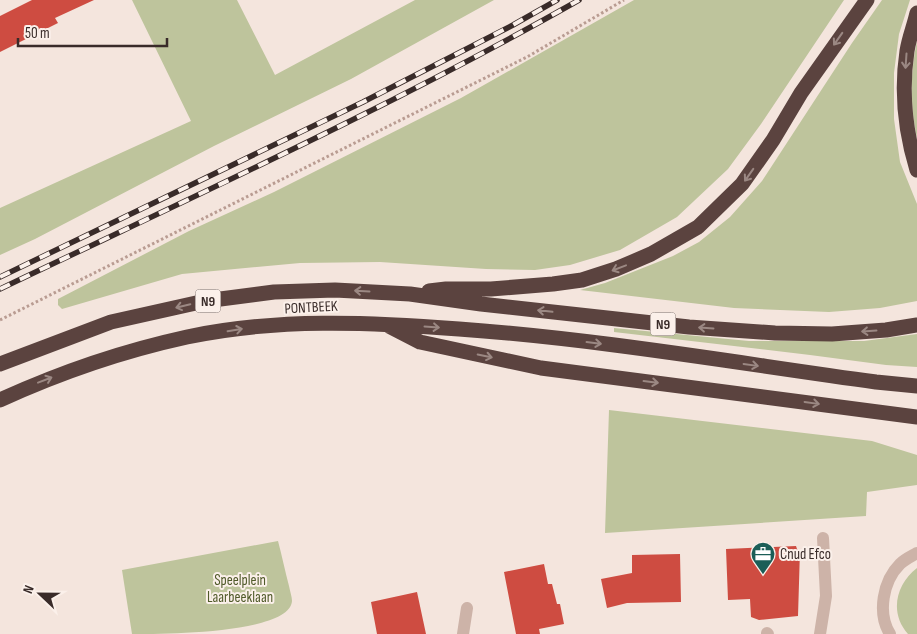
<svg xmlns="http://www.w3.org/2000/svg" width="917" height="634" font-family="'Sofia Sans Condensed',sans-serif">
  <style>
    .green { fill: #bec49c }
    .building { fill: #ce4c41 }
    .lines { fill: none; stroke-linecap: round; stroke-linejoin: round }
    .path { stroke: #b99c92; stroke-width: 3; stroke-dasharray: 2.5 2.5; stroke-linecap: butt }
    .minor { stroke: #cdb3a8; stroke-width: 12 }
    .highway { stroke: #5b433f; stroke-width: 15 }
    .rail-casing { stroke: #392b29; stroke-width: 5.5 }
    .rail { stroke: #fbf0ea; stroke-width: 4; stroke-dasharray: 11; stroke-linecap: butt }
    .oneway { stroke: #9b8883 }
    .labels { text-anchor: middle; stroke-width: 4; stroke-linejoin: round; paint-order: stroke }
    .shield { fill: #fbf0ea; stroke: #736663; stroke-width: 1 }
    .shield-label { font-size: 14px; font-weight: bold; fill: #392b29 }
    .street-label { font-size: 15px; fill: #392b29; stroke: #fbf0ea }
    .poi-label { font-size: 15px; fill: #392b29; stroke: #fbf0ea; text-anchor: start }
    .park-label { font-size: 15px; fill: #505a2a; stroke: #fbf0ea }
  </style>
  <rect width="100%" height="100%" fill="#f4e5dd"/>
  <path class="green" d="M132,0H237L275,75L415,0H494L351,79L214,146L35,239L0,255V208L191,121Z
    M634,0H844L761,124L728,169L677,217L620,250L570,265L535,270L486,269L380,262L300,263L182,274L62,309L58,305V299L189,231L274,192L461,98Z
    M882,0H910L899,34L894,73V119L900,162L917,204V301L880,308L829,312L734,308L580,290L605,283L673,256L699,242L730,217L762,181L852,43Z
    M917,41V138C910,107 910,72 917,41Z
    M614,328L749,341H864L917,334V367L886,365L810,355L614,332Z
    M609,410L872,441L917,455V485L867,492L866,516L605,533Z
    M278,541C282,556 285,571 289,586C290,591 292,597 292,601C290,634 160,634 132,634L122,570Z
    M917,568V634H908C889,613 896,584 917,568Z"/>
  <path class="building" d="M32,0H94L55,18L58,23L0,52V16Z
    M796,546L797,549L800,550L798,616L759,620L751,617L750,599L728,600L726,549Z
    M680,554L681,602L627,603L607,608L601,579L632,573V555Z
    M544,564L548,584H552L557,604H560L564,624L539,629L540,634H516L504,572Z
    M417,592L426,634H377L371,602Z"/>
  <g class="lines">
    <path class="path" d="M0,320L527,57L624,0"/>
    <path class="minor" d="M767,633L768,634
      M463,634L467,608
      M820,634L826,596L823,538
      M890,634C877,613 883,581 900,564C905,559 912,556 917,553"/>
    <path class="highway" d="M917,13C914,26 909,38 907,51C901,91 905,131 917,170
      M429,291L446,289H491L553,284L582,280L616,269L651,254L698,227L742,184L773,140L801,93L867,0
      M389,326L420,342L541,368L917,417
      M0,364L111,322L205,301L274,292L335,290L410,294L481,304L689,327L775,333L832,334L886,330L917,325
      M0,400C59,373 123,351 187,337C276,318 369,322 459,329C598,339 737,363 876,382L917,386"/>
    <defs>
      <path id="rail" d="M0,277L363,102L513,25L557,0
        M0,289C194,196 391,107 579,0"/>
    </defs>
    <use href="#rail" class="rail-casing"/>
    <use href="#rail" class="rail"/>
  </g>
  <defs><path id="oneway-shaft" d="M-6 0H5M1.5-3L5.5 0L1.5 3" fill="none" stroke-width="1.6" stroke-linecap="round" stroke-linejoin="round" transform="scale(1.25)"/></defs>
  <g class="oneway">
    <use href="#oneway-shaft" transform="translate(838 39) rotate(125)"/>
    <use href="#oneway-shaft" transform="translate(906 61) rotate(94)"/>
    <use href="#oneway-shaft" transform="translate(749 175) rotate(125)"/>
    <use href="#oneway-shaft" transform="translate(619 268) rotate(159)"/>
    <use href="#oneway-shaft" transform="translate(362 291) rotate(-177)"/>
    <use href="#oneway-shaft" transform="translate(183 306) rotate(167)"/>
    <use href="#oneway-shaft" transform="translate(545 311) rotate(-174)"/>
    <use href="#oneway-shaft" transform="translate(432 327) rotate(4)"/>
    <use href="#oneway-shaft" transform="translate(706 328) rotate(-176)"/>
    <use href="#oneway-shaft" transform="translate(235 330) rotate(-9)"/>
    <use href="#oneway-shaft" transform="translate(869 331) rotate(176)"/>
    <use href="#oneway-shaft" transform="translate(594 343) rotate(7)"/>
    <use href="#oneway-shaft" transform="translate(485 356) rotate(12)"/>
    <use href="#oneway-shaft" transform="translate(751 365) rotate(8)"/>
    <use href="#oneway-shaft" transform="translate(45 380) rotate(-21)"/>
    <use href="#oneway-shaft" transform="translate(651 382) rotate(7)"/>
    <use href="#oneway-shaft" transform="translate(812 403) rotate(8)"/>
  </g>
  <defs>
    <symbol id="office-pin" viewBox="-11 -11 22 30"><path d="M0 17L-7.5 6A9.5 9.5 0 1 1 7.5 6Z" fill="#1b5e57" stroke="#fbf0ea"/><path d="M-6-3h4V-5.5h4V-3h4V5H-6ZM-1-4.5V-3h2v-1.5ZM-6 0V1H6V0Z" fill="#fff"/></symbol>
  </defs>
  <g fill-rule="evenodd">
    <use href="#office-pin" x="749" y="540" width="28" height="38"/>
  </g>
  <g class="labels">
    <g class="shield">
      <rect x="195.5" y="289.5" width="25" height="23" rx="4"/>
      <rect x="650.5" y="312.5" width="25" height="23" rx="4"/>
    </g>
    <g class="shield-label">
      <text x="208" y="306">N9</text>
      <text x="663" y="329">N9</text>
    </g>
    <g class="street-label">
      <text transform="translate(311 307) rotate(-3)" y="5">PONTBEEK</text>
    </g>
    <g class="poi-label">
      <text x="780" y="559">Cnud Efco</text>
    </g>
    <g class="park-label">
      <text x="240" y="585">Speelplein<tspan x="240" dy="17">Laarbeeklaan</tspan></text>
    </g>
  </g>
  <g transform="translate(40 594) rotate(292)" stroke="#fbf0ea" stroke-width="4" paint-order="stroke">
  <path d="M0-4L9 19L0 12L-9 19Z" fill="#392b29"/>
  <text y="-8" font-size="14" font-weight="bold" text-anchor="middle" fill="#392b29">N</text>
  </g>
  <path d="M18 38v8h149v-8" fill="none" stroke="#392b29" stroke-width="2.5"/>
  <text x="25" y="38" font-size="15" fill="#392b29" stroke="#fbf0ea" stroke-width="4" paint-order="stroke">50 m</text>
</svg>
